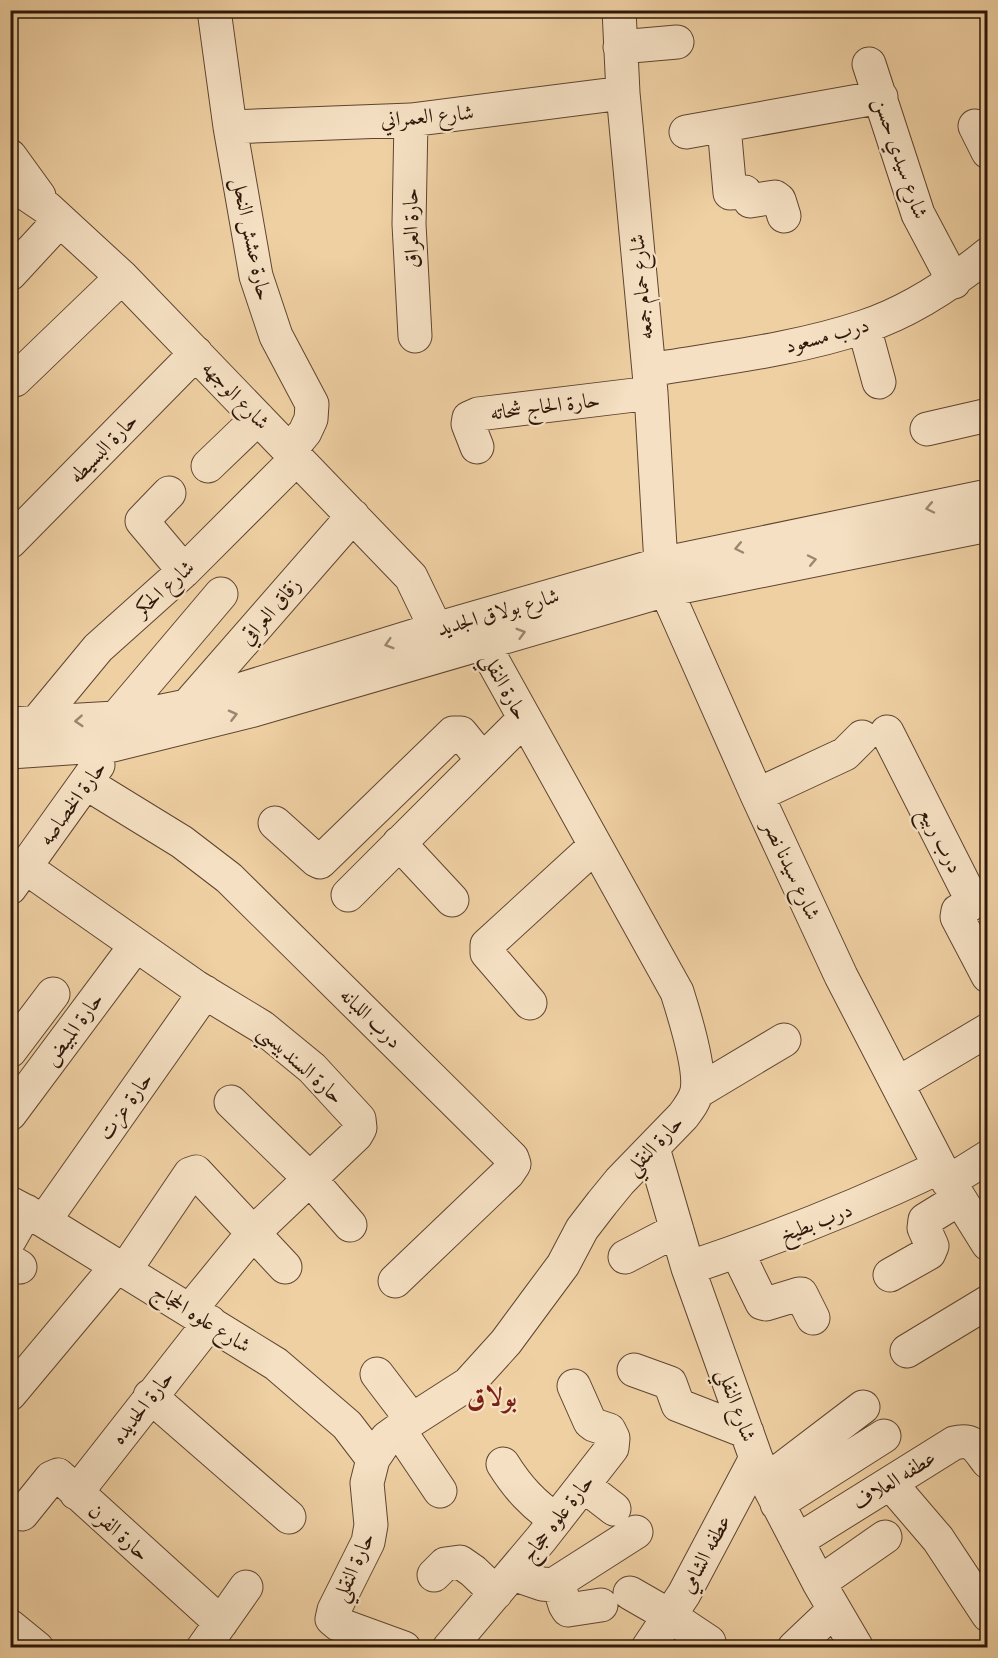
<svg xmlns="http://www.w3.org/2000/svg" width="998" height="1658" font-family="'Sorts Mill Goudy',Amiri,serif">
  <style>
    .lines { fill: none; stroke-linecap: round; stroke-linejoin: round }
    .minor-casing { stroke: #5e4530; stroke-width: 35 }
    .minor { stroke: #f5e0c3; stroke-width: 33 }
    .oneway { stroke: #9b866f }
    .labels { text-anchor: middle; stroke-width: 4.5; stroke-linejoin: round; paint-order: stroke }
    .street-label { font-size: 21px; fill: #2d1709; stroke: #f5e0c3 }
    .district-label { font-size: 27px; font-weight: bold; fill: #7a1f14; stroke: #f5e0c3 }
  </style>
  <rect width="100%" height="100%" fill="#efd0a3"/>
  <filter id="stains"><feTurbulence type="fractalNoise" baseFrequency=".00333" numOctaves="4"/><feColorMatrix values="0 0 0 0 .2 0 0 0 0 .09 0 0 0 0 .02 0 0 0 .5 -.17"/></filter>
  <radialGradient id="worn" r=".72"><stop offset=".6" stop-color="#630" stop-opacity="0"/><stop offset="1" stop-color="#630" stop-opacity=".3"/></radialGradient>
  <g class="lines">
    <defs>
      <path id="minor" d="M214,10L230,127L256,276L276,336L312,404L311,419L305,432L296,443L287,448
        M619,10L623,93L651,393L661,564L666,590L757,795L841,976L940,1167L988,1244
        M620,47L677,42
        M869,64L918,214L954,282
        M411,120L409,224L415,336
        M724,126L730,193L745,192L750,201L775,197L779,200L784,216
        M975,126L988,152
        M230,127L411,120L623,93
        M686,132L881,97
        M10,156L39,196
        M10,183L47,208L122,277L411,577L436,629
        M10,274L60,220
        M864,327L879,382
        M649,370C720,358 794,350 863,327C909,312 950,285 988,254
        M15,380L122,277
        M927,429L988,415
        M477,447L468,424L469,418L478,414L651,393
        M208,466L258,418
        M169,493L142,521L184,571
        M10,542L196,353
        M187,706L353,516
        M116,718L221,594
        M36,723L98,648L184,571L297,458
        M10,724L133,717L187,706L436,629L661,564L988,496
        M887,732L969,894L968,906L958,911L957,917L988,976
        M10,752L113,745L254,710L666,590L988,525
        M86,783L182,842L229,878L512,1158L514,1164L508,1173L395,1281
        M757,795L845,754L862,737
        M275,823L316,860L320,862L453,733H461L482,759
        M399,843L452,900
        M25,867L196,987L262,1027L312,1068L359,1119L360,1128L356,1135L253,1233L190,1310
        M10,888L98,765
        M348,895L524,719
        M530,1003L487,953V945L595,846
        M10,1051L53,994
        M897,1084L988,1030
        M697,1092L784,1040
        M231,1102L310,1179L350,1225
        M10,1114L136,945
        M653,1148L688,1268L756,1458L766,1481L819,1583L857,1648
        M948,1182L988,1157
        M10,1203L44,1221L276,1364L347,1425L373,1459
        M44,1221L205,992
        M10,1239L26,1211
        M737,1252L762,1303L766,1304L799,1294H801L813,1318
        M625,1257L677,1230
        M10,1261L20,1267
        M688,1268C775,1239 858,1206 940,1167
        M125,1270L190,1174L196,1172L285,1267
        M890,1275L929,1253L932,1246L924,1228L925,1220L959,1199
        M907,1351L988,1302
        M634,1370L670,1383L678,1405L747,1432
        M377,1374L412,1420
        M10,1394L117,1266
        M150,1396L289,1517
        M399,1430L440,1491
        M503,1464C518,1488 533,1504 556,1520
        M766,1481L863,1407
        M890,1483L938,1539L988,1615
        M583,1485L614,1509
        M76,1493L210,1322
        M777,1504L884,1436
        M22,1514L51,1478L58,1475L221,1623
        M797,1541L954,1443C974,1438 977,1448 988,1462
        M513,1574L542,1584L553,1585L636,1532
        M434,1575L445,1564L460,1562L473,1571L496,1593
        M558,1583L565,1605L568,1610L601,1605
        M819,1583L885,1537
        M630,1593L670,1616L709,1642
        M10,1626L37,1648
        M203,1648L246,1587
        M404,1648L338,1624L332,1619L334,1610L368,1542L371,1525L367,1483L373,1459L387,1438L412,1420L468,1384L506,1342L537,1300L563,1265L582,1229L602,1203L620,1181L683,1116C689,1108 695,1100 697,1091C701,1069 684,1014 677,992L470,620
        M449,1648L541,1539L612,1448L613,1438L609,1430L594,1425L590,1422L574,1386
        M648,1648L684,1594L756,1458
        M794,1648L834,1610"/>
    </defs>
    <use href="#minor" class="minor-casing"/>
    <use href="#minor" class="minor"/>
  </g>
  <defs><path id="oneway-chevron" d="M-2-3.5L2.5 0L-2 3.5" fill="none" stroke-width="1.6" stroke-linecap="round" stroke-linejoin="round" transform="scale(1.5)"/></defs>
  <g class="oneway">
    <use href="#oneway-chevron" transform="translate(930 508) rotate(168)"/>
    <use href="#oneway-chevron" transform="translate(739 548) rotate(168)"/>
    <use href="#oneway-chevron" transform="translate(812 560) rotate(-12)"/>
    <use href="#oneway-chevron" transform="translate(521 633) rotate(-16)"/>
    <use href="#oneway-chevron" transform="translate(389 644) rotate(163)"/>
    <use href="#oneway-chevron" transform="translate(233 715) rotate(-14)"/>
    <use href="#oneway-chevron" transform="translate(79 721) rotate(176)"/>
  </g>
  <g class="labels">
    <g class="street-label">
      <text transform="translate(427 116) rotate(-5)" y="7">شارع العمراني</text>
      <text transform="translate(901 158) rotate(71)" y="7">شارع سيدي حسن</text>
      <text transform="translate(411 228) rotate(-91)" y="7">حارة العراق</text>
      <text transform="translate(252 239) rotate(78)" y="7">حارة عشش النحل</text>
      <text transform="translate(641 287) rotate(-95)" y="7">شارع حمام جمعه</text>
      <text transform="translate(827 335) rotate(-15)" y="7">درب مسعود</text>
      <text transform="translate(236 395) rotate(46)" y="7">شارع الوجهه</text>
      <text transform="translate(545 406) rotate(-7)" y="7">حارة الحاج شحاته</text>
      <text transform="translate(103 448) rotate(-46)" y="7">حارة البسيطه</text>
      <text transform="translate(164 588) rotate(-42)" y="7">شارع الحكر</text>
      <text transform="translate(270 611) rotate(-49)" y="7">زقاق العراقي</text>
      <text transform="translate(498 612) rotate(-16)" y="7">شارع بولاق الجديد</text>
      <text transform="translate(505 686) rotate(61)" y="7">حارة النقلي</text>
      <text transform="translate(72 803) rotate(-54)" y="7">حارة الخصاصه</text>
      <text transform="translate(941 840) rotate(63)" y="7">درب ربيع</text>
      <text transform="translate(792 870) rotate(65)" y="7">شارع سيدنا نصر</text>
      <text transform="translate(371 1018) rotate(44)" y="7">درب اللبانه</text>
      <text transform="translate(73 1029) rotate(-54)" y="7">حارة المبيض</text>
      <text transform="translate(301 1064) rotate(42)" y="7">حارة السندبيسي</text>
      <text transform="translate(125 1106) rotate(-55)" y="7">حارة عزت</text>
      <text transform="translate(654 1145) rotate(-47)" y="7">حارة النقلي</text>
      <text transform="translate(816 1222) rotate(-21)" y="7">درب بطيخ</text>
      <text transform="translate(202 1318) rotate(32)" y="7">شارع علوه الحجاج</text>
      <text transform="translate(737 1405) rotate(70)" y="7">شارع النقلي</text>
      <text transform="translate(142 1407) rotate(-52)" y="7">حارة الحديده</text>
      <text transform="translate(894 1480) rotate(-32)" y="7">عطفه العلاف</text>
      <text transform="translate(557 1518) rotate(-52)" y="7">حارة علوه حجاج</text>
      <text transform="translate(119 1532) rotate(42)" y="7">حارة الفرن</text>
      <text transform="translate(705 1554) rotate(-62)" y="7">عطفه الشامي</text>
      <text transform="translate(353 1567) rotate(-66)" y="7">حارة النقلي</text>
    </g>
    <g class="district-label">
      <text x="492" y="1406">بولاق</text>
    </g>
  </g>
  <rect width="998" height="1658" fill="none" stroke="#efd0a3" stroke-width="36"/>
  <rect x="12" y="12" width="974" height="1634" fill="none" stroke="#2d1709" stroke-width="3"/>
  <rect x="18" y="18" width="962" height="1622" fill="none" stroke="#2d1709" stroke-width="1.5"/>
  <rect width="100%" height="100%" filter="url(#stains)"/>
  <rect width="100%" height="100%" fill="url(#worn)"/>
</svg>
